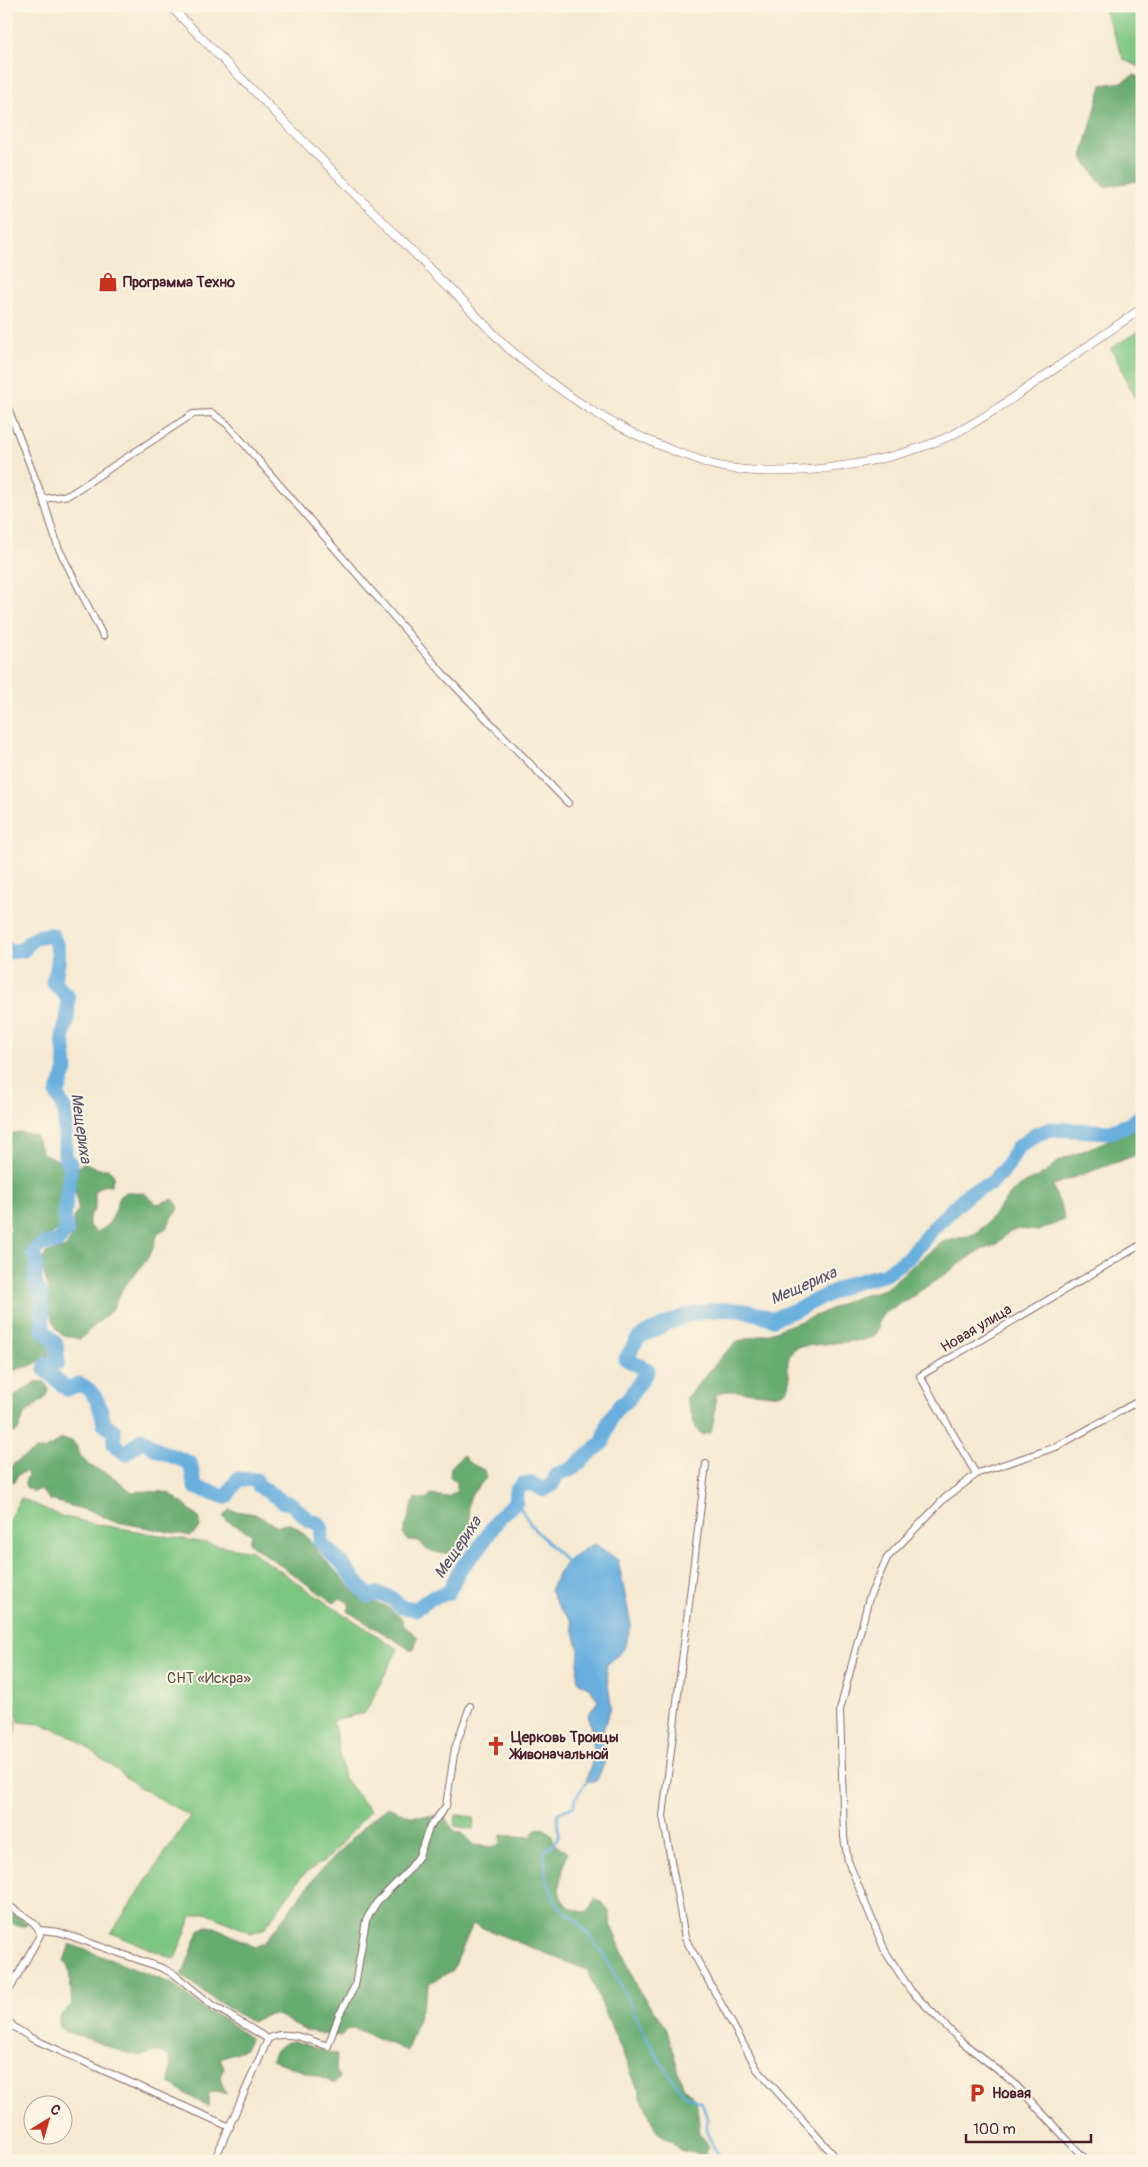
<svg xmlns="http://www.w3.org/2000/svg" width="1148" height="2167" font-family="Pangolin,sans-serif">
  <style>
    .green { fill: #7dc682; stroke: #647256 }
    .forest { fill: #66ab70; stroke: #58654e }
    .water { fill: #67afde; stroke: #586784 }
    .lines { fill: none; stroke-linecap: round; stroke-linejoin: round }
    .stream { stroke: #67afde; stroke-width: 2.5 }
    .river { stroke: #67afde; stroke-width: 15 }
    .minor-casing { stroke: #866665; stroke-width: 8 }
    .tertiary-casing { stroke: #866665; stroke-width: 9 }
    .minor { stroke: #fff; stroke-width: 6 }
    .tertiary { stroke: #fff; stroke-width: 8 }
    .labels { text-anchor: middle; stroke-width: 4; stroke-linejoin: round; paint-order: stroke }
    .poi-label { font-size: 15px; font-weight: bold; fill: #4a1f2b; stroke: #fcf5e5; text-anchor: start }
    .street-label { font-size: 15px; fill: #4a1f2b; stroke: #fcf5e5 }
    .park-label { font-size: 15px; fill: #595145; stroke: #fcf5e5 }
    .water-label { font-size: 16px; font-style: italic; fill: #54516a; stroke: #fcf5e5 }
  </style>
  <rect width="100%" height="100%" fill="#fcf5e5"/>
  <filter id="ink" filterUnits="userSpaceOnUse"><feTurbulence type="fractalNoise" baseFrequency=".02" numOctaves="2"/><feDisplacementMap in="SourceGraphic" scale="10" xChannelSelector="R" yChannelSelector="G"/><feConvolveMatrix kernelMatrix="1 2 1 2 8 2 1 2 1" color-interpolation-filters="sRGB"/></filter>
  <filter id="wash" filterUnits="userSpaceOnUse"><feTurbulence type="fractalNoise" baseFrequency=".0096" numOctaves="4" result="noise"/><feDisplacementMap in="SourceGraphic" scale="20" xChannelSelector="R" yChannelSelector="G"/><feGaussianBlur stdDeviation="1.12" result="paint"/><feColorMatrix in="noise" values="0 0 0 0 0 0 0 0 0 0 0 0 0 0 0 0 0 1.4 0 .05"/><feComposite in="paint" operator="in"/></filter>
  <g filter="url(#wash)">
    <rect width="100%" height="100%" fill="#f5e9d1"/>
    <path class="green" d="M1103,6H1142V68L1124,60Z
      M1142,329V411L1111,348Z
      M21,1498L61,1516L90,1523L251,1551L328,1604L398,1649L365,1713L333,1720L344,1778L370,1811L329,1857L302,1876L265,1928L251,1933L206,1913L192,1916L175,1959L111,1933L190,1816L139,1787L76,1739L42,1724L19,1722L6,1672V1525Z
      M456,1815L474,1817L473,1829L455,1826Z"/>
    <path class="forest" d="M1134,75L1142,78V180L1104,187L1082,157L1102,85L1122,82Z
      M1142,1126V1153L1053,1185C1055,1198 1064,1206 1064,1220L1038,1231L1019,1229L1009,1232L996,1245L979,1251L910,1298L885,1312L879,1320L878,1329L873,1337L864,1340L795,1347C792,1352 789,1356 788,1361C786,1371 793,1379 788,1388C778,1404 736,1384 716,1394L715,1413L711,1432L702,1435L696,1428L686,1398L723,1355L738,1341L767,1334L822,1313L849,1300L885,1289L939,1244L948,1240L966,1237L976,1233L984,1226L1011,1193L1026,1182L1044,1174L1059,1161Z
      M18,1132L35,1135L42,1153L59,1161L65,1167L60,1218L62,1228C49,1237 38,1237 27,1247V1257L32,1264L31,1283L38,1299V1329L50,1347L48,1357L30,1366L6,1372V1232L11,1228L6,1222V1135Z
      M83,1162L99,1169H109L114,1176L111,1185L102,1186L95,1192V1209L89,1217V1226L96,1232C112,1227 115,1212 119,1197L126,1192L144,1193L157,1204L173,1199L179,1207L166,1228L158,1233L152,1251L142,1266L124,1286L112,1310L80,1339L62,1335L57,1329L50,1312L48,1288L42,1263L46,1253L65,1248L75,1234L74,1218L78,1210L75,1185L77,1169Z
      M36,1382H45L49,1390L45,1398L24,1415L18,1431L6,1437V1397L15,1395Z
      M61,1439C81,1440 74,1450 85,1461C90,1468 99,1469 106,1473C115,1477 124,1486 132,1492C138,1491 161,1491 168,1493C176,1496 192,1512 200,1519V1528L191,1536L112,1521L96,1513L50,1500L39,1489L34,1492L26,1487L25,1483L28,1475L26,1471L18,1475L14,1482L10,1480L9,1471L13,1464L36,1450H45Z
      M463,1455L468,1462L484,1470L486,1478C469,1497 465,1498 471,1524L460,1546L445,1554L427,1550L419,1541H409L403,1534L415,1498L424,1500L431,1495L448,1497L457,1491V1482L450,1477L451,1467Z
      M229,1510L255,1514L278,1527L285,1523L294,1525L308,1538L318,1552L361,1599L386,1606L401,1618L404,1626L418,1637L413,1651L347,1611L350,1607L348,1602L340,1598L334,1603L253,1546L249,1542L251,1535C243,1526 231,1526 223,1517Z
      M387,1807L410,1816H444L454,1831L462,1833L474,1845L492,1847L500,1844L501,1835L531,1837L536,1829L544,1828L551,1834L554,1842L567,1853C566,1863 562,1871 560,1881C556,1900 569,1911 586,1912L592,1906L595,1898L603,1903L609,1911L612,1928L639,1991L666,2027L683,2086L696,2099L700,2133L709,2147L704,2155L681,2150L655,2129L587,1970L473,1924L453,1970L430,1983L407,2051L354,2028L346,2030L341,2036C334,2036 311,2032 305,2030C279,2020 281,2006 251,2022L212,1998L182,1976L199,1931L206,1926L215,1927L255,1947L264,1943L318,1873L367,1823Z
      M6,1909L27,1923L26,1926H17L6,1919Z
      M70,1944L173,1984L207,2011L223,2018L251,2039L245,2049L220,2058L224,2067L220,2077L226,2094L217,2091L209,2093L208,2107L170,2084L171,2066L169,2057C154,2046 151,2058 136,2055C118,2052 101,2043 83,2037L66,2032L59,2026V2017L72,2005L69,1969L64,1961Z
      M294,2041L337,2055L336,2071L340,2078L335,2083L272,2060C275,2049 282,2042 294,2041Z"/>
    <path class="water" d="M595,1544L618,1560L631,1625L624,1649L606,1666L611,1707L603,1730L604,1764L597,1780L586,1782C587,1774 592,1767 592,1759C594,1745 591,1729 588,1715L598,1701L589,1687L579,1683L577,1675L579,1651L571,1620L560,1609L550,1591C559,1568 572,1553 595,1544Z"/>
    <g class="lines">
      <path class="stream" d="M516,1502L534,1529L569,1564
        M588,1780L576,1797L574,1806L558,1813C556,1835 567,1836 544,1851L546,1877L556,1904L578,1922L600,1949L618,1980L647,2039L674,2082L685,2095L702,2103L707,2118V2133L713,2146L723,2161"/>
      <path class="river" d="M6,947L8,952L24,950C30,938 39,935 52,935C61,952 60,963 53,982L68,997L67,1021L63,1035L66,1070L57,1095L65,1111V1158L71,1165L64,1216L67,1231L57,1242C47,1243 37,1243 33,1255L36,1261L35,1285L42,1296L43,1330L56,1344L58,1362L47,1364L45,1369L67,1389L79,1384C96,1390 101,1408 104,1424L114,1431V1444L126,1454L142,1439L157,1450L190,1463L195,1487L226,1497L238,1479L256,1480L259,1486L284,1502L290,1503L309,1520L319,1524L322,1529L320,1542L342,1564L368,1596L377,1594L390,1597L401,1607L416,1609L431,1598L448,1593L460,1569L479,1548L501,1515L516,1502V1491L523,1484H533L544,1490L552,1485L557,1474L572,1469L603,1442L610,1419L620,1405L628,1400L648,1370L626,1359C630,1353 633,1345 638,1339C643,1334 652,1331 658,1328C694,1308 734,1303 773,1319L800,1308L849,1284L885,1274L909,1257L936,1225L969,1193L992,1183L1007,1166L1017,1148L1035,1135L1051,1129L1110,1132L1128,1125L1142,1115"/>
    </g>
  </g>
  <g filter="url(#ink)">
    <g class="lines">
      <defs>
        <path id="minor" d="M6,403L43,499L58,547L103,636
          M43,499L69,495L193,414L212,413L227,424L446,677L568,803
          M706,1464L663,1816L685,1938L757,2069L839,2161
          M976,1474L920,1376L1142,1244
          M6,1698C13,1719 15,1727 6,1748
          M6,1903C15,1913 39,1920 40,1935L6,1996
          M40,1930L59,1932L162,1968L174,1974L212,2005L268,2039
          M6,2018L14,2027L31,2038L230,2127
          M214,2161L268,2039C285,2028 311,2041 328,2046L339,2015L355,1986L366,1920L377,1902L407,1872L419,1856L429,1828L446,1806L455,1748L470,1706
          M1087,2161L1013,2082L962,2042L911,1991L885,1951L848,1861L844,1837L840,1710L869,1598L887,1558L945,1498L978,1473L1056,1447L1142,1399"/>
        <path id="tertiary" d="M170,6L506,346C561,394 613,429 682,454C693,457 703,462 714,465C757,475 806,472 849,465C886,459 920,450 954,434C986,417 1016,396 1046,375C1078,353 1110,330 1142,308"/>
      </defs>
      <use href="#minor" class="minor-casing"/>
      <use href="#tertiary" class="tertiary-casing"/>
      <use href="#minor" class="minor"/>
      <use href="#tertiary" class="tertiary"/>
    </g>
  </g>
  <defs>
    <symbol id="shop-bare" viewBox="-9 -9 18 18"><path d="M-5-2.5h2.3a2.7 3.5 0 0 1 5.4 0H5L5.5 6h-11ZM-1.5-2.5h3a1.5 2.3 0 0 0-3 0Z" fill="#c8321e" stroke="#fcf5e5" stroke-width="2.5" paint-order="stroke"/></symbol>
    <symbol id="church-bare" viewBox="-9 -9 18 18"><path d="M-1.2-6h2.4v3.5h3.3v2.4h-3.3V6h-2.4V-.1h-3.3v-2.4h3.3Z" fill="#c8321e" stroke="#fcf5e5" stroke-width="2.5" paint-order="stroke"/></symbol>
    <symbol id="parking-bare" viewBox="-9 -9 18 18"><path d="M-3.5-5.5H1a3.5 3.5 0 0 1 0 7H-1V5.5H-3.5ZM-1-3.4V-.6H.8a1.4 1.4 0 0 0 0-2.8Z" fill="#c8321e" stroke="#fcf5e5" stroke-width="2.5" paint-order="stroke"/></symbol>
  </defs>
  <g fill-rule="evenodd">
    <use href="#shop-bare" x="94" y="268" width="28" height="28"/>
    <use href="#church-bare" x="482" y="1732" width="28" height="28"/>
    <use href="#parking-bare" x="963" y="2079" width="28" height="28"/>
  </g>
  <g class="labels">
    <g class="poi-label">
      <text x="123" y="287">Программа Техно</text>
      <text x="511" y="1742">Церковь Троицы<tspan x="511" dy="17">Живоначальной</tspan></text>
      <text x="992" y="2098">Новая</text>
    </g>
    <g class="street-label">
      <text transform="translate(976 1328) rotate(-31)" y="5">Новая улица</text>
    </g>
    <g class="park-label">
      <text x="209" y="1683">СНТ «Искра»</text>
    </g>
    <g class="water-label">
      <text transform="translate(82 1128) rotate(82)" y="6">Мещериха</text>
      <text transform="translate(803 1285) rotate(-24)" y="6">Мещериха</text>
      <text transform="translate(457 1547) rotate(-56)" y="6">Мещериха</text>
    </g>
  </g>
  <rect width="1148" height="2167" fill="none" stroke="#fcf5e5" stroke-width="25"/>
  <g transform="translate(48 2120) rotate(37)"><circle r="24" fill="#fcf5e5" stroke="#b59f9b"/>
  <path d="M0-4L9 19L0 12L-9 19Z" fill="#c8321e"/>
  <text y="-8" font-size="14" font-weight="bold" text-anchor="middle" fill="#4a1f2b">С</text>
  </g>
  <path d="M966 2134v8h125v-8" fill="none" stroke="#4a1f2b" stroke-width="2.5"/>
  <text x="973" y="2134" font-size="15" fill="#4a1f2b" stroke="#fcf5e5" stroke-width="4" paint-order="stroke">100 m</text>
</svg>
